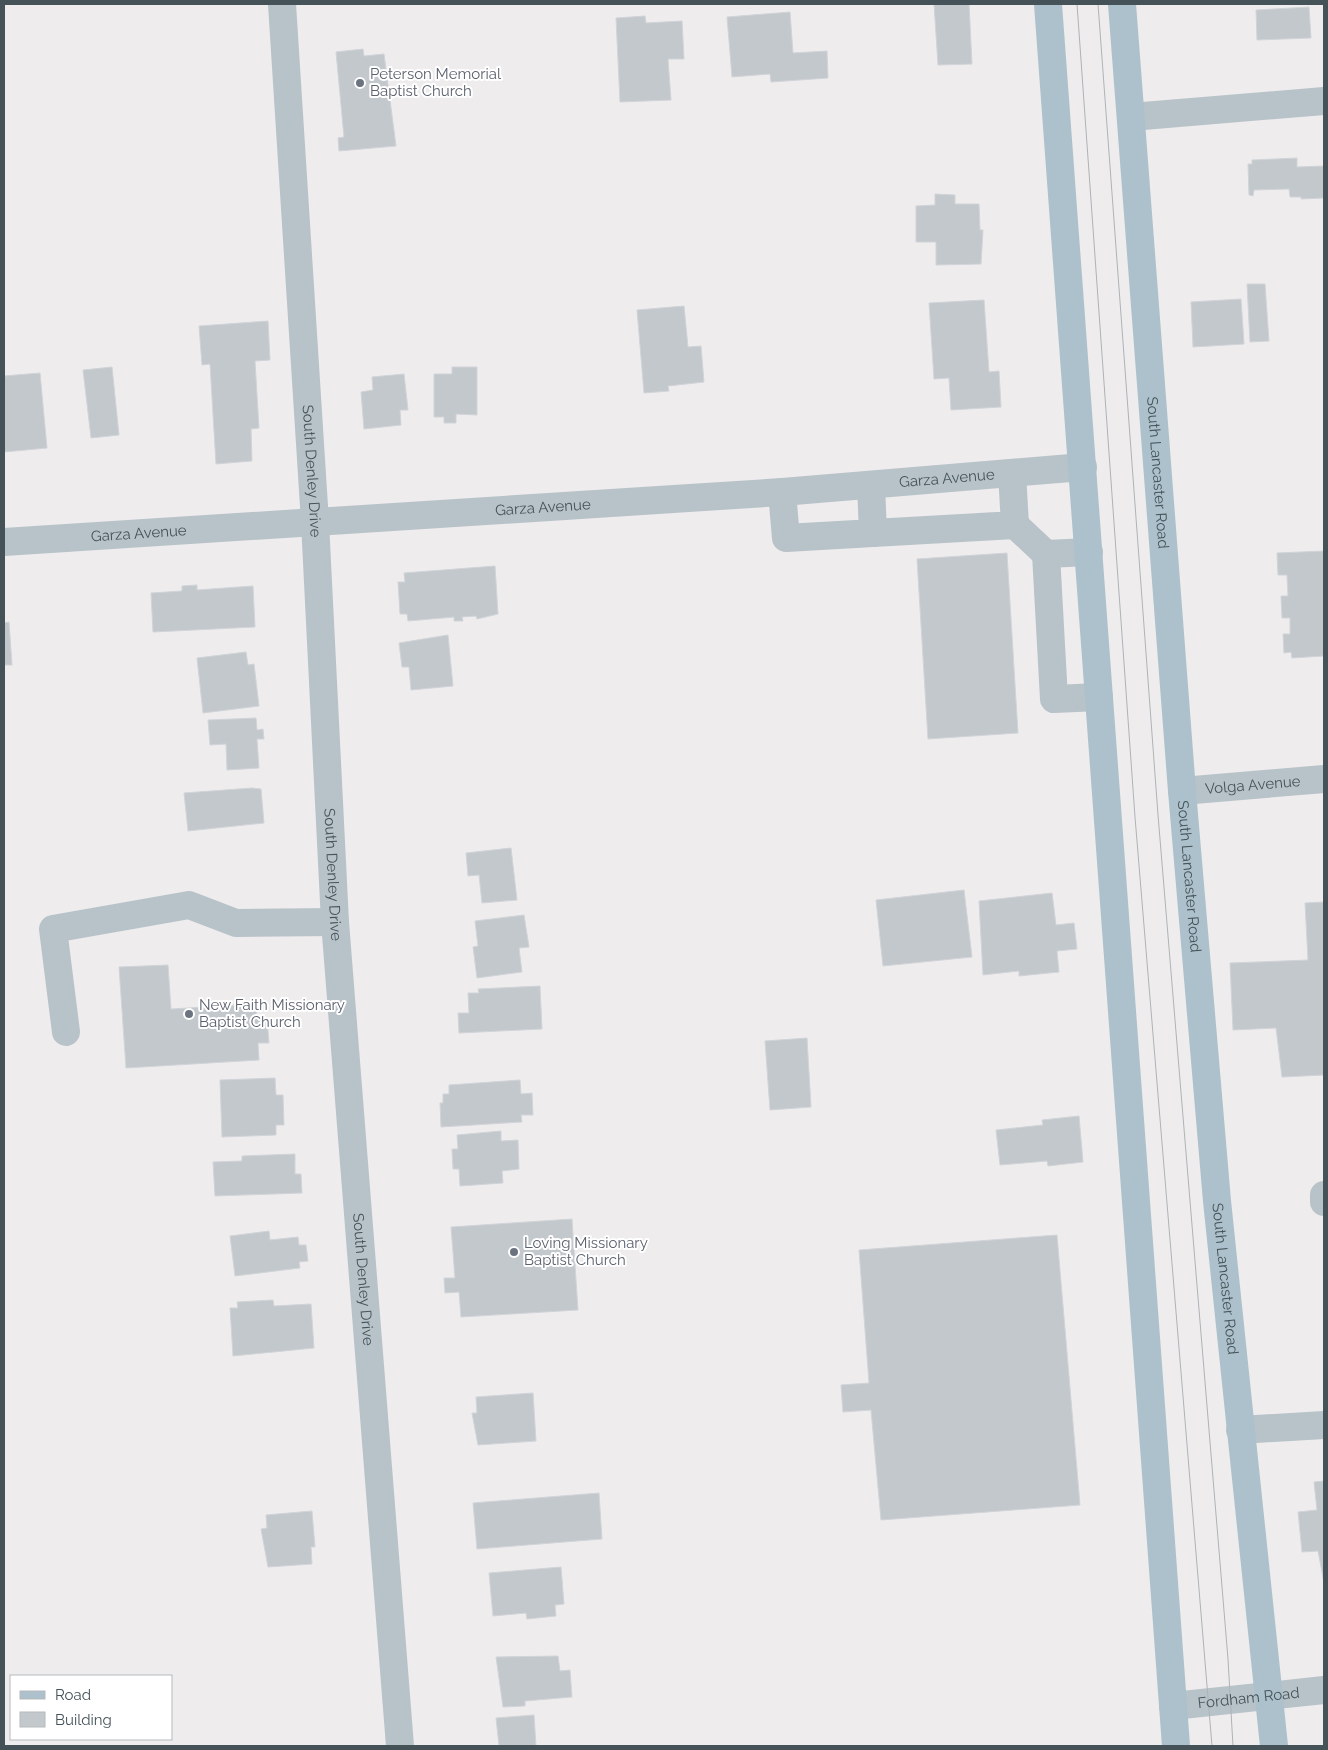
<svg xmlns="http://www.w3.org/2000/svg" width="1328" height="1750" font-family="Raleway,sans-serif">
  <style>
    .building { fill: #c3c8cc; stroke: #d0d4d8 }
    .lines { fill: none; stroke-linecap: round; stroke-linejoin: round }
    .minor { stroke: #b8c3c9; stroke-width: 28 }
    .major { stroke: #acc1cb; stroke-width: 28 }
    .tram { stroke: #aeb3b7; stroke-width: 1 }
    .worship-dot { fill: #6b7280; stroke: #fff; stroke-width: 2 }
    .labels { text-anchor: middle; stroke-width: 4; stroke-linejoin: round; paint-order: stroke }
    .worship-label { font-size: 15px; fill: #5b616d; stroke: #fff; text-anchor: start }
    .street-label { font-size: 15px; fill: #455359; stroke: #fff }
  </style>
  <rect width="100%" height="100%" fill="#efeced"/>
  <path class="building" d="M934,4H969L972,64L938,65Z
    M1309,7L1311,38L1257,40L1256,10Z
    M790,12L793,53L827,51L828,78L771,82L770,74L732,77L727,17Z
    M645,16L646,23L682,21L684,59H668L671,100L620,102L616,18Z
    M363,49L364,56L384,54L396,146L339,151L338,138L344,137L336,52Z
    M1297,158V167L1324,166V198L1301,199V197H1290L1289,189L1254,190L1253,196L1249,195L1248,164H1252V160Z
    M935,194L955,195V204H979L980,230H983L981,264L936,265V242H916V206L935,205Z
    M1247,284H1265L1269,341L1250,342Z
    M1241,299L1244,344L1193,347L1191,302Z
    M984,300L989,372L999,371L1001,407L951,410L949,378L934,379L929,303Z
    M684,306L688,347L701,346L704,382L668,386L669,391L644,393L637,310Z
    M268,321L270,360L255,361L259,428L251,429L252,461L216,464L210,364L202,365L199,326Z
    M112,367L119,435L91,438L83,370Z
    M452,367H477V415L456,414V423H444V417H434V374H452Z
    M40,373L47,448L4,452V376Z
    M404,374L408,410H400L401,425L364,429L361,392L373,390L372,377Z
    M1324,551V656L1292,658L1291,652L1284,653L1283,634H1290V618H1282L1281,596H1288L1287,575H1278L1277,553Z
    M1007,553L1018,733L928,739L917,559Z
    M495,566L498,614L477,619L476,616L462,617L463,621H454V617L408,621L407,614H400L398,582H405L404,573Z
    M197,585V590L253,586L255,627L153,632L151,593L182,591V586Z
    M9,622L12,665H4V623Z
    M448,635L453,686L411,690L409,667H402L399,643Z
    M246,652L248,665L254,664L259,706L203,713L197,658Z
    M256,718L257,730L263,729L264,739H257L259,768L227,770L226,744L210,745L208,720Z
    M252,788L261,789L264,823L188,831L184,793Z
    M511,848L517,900L482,903L479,875L468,876L466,853Z
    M964,890L972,957L883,966L876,900Z
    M1052,893L1056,925L1074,923L1077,949L1057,951L1059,972L1019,976V971L983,975L979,901Z
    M1324,902V1075L1282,1077L1276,1028L1233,1030L1230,963L1308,960L1305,903Z
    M524,915L529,947L519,948L522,972L477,978L473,947L478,946L475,921Z
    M168,965L171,1009L256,1004L257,1019H267L269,1043H258L259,1060L126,1068L119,967Z
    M540,986L542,1029L459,1033L458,1013H469L468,993H479L478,989Z
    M807,1038L811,1107L770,1110L765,1041Z
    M275,1078L276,1095H283L284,1125H276V1135L222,1137L220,1080Z
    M520,1080L521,1094L532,1093L533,1115H521L522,1122L441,1127L440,1103H443V1094H449V1085Z
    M1079,1116L1083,1162L1048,1166L1047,1161L1000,1165L996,1130L1043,1125L1042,1120Z
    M501,1131V1141L518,1140L519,1169L502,1171L503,1183L460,1186L459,1169H453L452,1149H458L457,1135Z
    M295,1154V1174H301L302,1193L215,1196L213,1162L242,1161V1156Z
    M572,1219L578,1310L461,1317L459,1292L445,1293L444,1278H455L451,1227Z
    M269,1231L270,1240L298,1237L299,1245H306L308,1261L299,1262L300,1268L235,1276L230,1236Z
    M1057,1235L1080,1505L881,1520L871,1410L843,1412L841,1385L869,1383L859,1250Z
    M273,1300L274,1306L311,1304L314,1348L233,1356L230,1308H238L237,1302Z
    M533,1393L536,1441L478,1445L472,1413H477L476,1397Z
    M1324,1481V1583L1318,1551L1302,1552L1298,1512L1317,1510L1314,1482Z
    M599,1493L602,1539L477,1549L473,1503Z
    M312,1511L315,1547H311L312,1564L268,1567L261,1529L267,1528L266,1515Z
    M561,1567L564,1604L555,1605L556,1616L527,1619L526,1613L493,1616L489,1573Z
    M558,1656L560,1671L570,1670L572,1697L525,1701V1706L503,1707L496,1657Z
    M534,1715L536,1746H497H499L496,1718Z"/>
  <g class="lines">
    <g class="minor">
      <path id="s1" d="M282,4L315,522L335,922L400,1746"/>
      <path d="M1131,117L1324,101"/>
      <path d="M782,492L786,538L873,533L871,485"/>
      <path d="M1015,525L1046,554L1089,552"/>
      <path d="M873,533L1015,525L1012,473"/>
      <path id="s2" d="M4,542L782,492L1083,467"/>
      <path d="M1046,554L1054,699L1099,697"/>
      <path id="s3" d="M1182,791L1324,779"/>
      <path d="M66,1032L53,929L189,905L236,923L335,922"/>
      <path d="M1324,1195V1202"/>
      <path d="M1240,1430L1324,1425"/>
      <path id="s4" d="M1173,1706L1324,1690"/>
    </g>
    <g class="major">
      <path d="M1048,4L1176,1746"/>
      <path id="s5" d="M1122,4L1182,791L1217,1201L1274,1746"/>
    </g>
    <path class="tram" d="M1077,4L1135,817L1212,1746
      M1098,4L1158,815L1228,1659L1233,1746"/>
  </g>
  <g class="worship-dot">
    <circle cx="360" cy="83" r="5"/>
    <circle cx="189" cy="1014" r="5"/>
    <circle cx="514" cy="1252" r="5"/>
  </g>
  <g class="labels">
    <g class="worship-label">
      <text x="370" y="79">Peterson Memorial<tspan x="370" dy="17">Baptist Church</tspan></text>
      <text x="199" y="1010">New Faith Missionary<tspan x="199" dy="17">Baptist Church</tspan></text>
      <text x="524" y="1248">Loving Missionary<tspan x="524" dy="17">Baptist Church</tspan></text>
    </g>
    <g class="street-label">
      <text dy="5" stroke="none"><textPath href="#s1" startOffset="468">South Denley Drive</textPath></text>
      <text dy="5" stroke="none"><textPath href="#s5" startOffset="470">South Lancaster Road</textPath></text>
      <text dy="5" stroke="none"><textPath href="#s2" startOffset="945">Garza Avenue</textPath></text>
      <text dy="5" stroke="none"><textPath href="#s2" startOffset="540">Garza Avenue</textPath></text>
      <text dy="5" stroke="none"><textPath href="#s2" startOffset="135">Garza Avenue</textPath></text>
      <text dy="5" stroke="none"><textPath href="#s3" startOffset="71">Volga Avenue</textPath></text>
      <text dy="5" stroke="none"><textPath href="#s1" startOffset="872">South Denley Drive</textPath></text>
      <text dy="5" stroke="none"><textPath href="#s5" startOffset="875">South Lancaster Road</textPath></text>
      <text dy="5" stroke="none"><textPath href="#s1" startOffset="1278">South Denley Drive</textPath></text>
      <text dy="5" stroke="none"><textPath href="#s5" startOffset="1279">South Lancaster Road</textPath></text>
      <text dy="5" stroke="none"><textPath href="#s4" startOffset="76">Fordham Road</textPath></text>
    </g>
  </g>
  <rect width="1328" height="1750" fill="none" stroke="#455359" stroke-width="10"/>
  <rect x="10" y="1675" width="162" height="65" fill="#ffffff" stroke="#b5babd"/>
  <rect x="20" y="1691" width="25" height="8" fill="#acc1cb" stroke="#b5babd"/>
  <text x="55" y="1700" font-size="15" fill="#455359">Road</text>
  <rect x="20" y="1712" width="25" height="15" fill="#c3c8cc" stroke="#b5babd"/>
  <text x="55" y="1725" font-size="15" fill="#455359">Building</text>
</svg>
